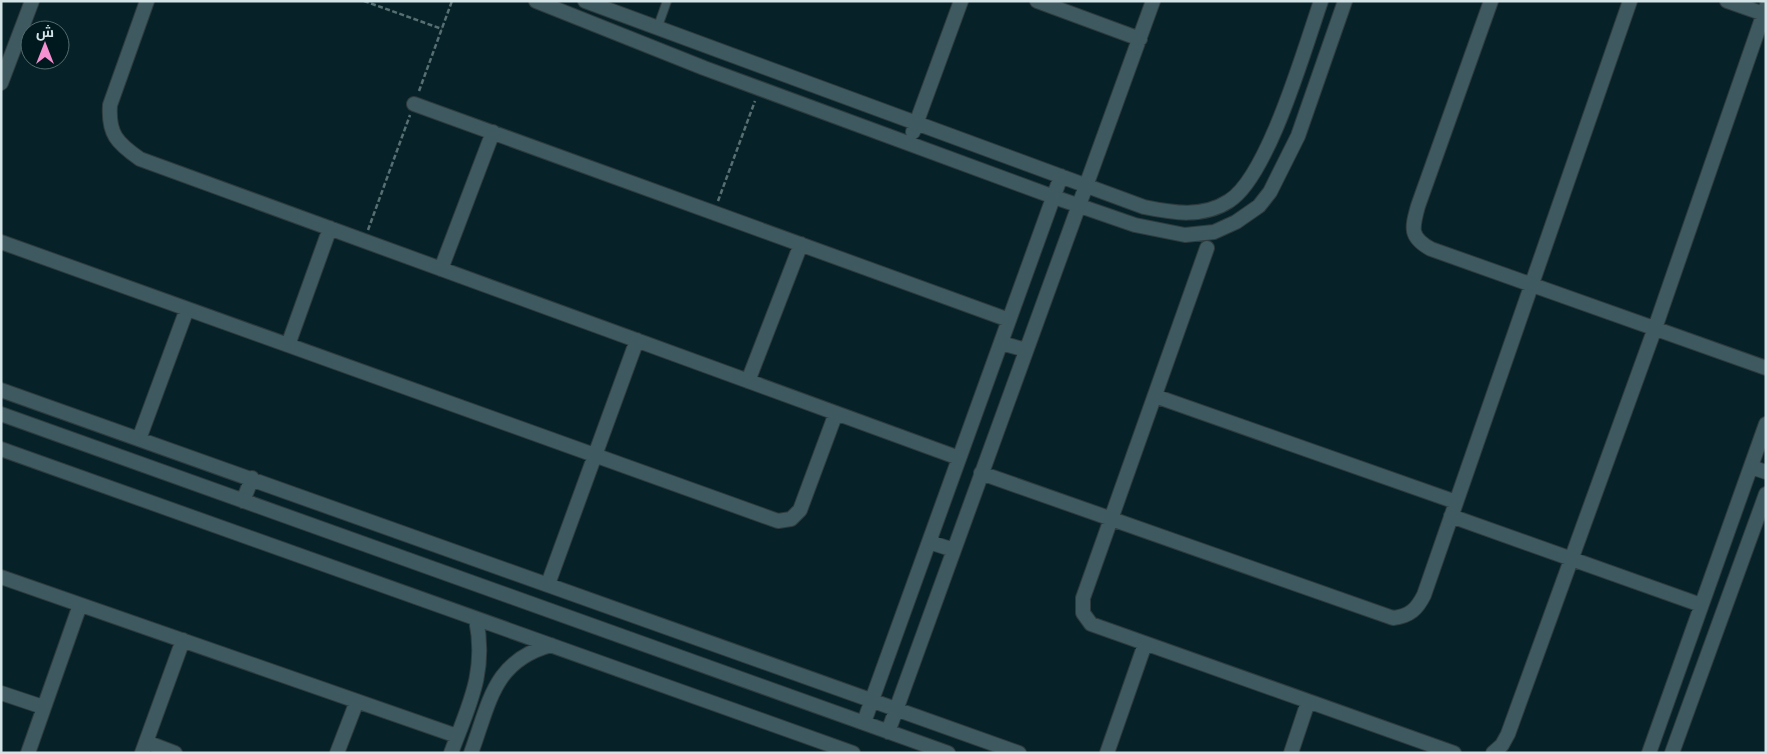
<svg xmlns="http://www.w3.org/2000/svg" width="1767" height="754" font-family="Arial,Cairo,sans-serif">
  <style>
    .lines { fill: none; stroke-linecap: round; stroke-linejoin: round }
    .service-casing { stroke: #2e3b3e; stroke-width: 10 }
    .minor-casing { stroke: #2e3b3e; stroke-width: 16 }
    .path { stroke: #576e73; stroke-width: 2.5; stroke-dasharray: 5 2.5; stroke-linecap: butt }
    .service { stroke: #3e5a60; stroke-width: 8 }
    .minor { stroke: #3e5a60; stroke-width: 14 }
  </style>
  <rect width="100%" height="100%" fill="#062228"/>
  <g class="lines">
    <defs>
      <path id="service" d="M657,29L667,1"/>
      <path id="minor" d="M147,1L110,105C108,134 117,143 140,159L959,458
        M536,1L704,68L1054,197L1135,225L1185,235L1214,232L1236,222L1259,206L1270,192L1298,136L1345,1
        M585,1L1144,207C1173,213 1203,218 1229,201C1268,177 1305,47 1321,1
        M1037,1L1140,39
        M1491,1L1418,206C1412,228 1409,237 1431,249L1766,368
        M1727,1L1764,14
        M1,83L32,1
        M414,104L1009,320
        M913,132L961,1
        M1,242L778,521L791,519L800,510L836,413
        M1207,248L1083,598V613L1091,624L1454,753
        M441,269L493,132
        M1001,343L1026,350
        M288,345L330,228
        M748,381L801,244
        M1,390L1019,753
        M1155,396L1456,502
        M1,414L948,753
        M139,439L187,309
        M1,449L853,753
        M1751,467L1766,472
        M981,473L1393,618C1410,616 1417,609 1424,595L1630,1
        M243,501L252,478
        M1451,516L1701,605
        M929,542L954,550
        M1,577L457,736
        M548,584L637,340
        M1,693L43,707
        M864,722L1061,176
        M888,732L1153,1
        M146,742L175,753
        M28,753L80,605
        M142,753L183,640
        M337,753L357,701
        M451,753C469,705 487,672 476,619
        M471,753C490,702 493,661 551,645
        M1107,753L1145,644
        M1291,753L1308,702
        M1493,753L1502,745L1508,734L1655,328L1766,7
        M1649,753L1766,424
        M1672,753L1766,494"/>
    </defs>
    <use href="#service" class="service-casing"/>
    <use href="#minor" class="minor-casing"/>
    <path class="path" d="M364,1L442,29
      M419,91L452,1
      M718,201L755,101
      M368,230L410,115"/>
    <use href="#service" class="service"/>
    <use href="#minor" class="minor"/>
  </g>
  <rect width="1767" height="754" fill="none" stroke="#d3e3e6" stroke-width="5"/>
  <g transform="translate(45 45)"><circle r="24" fill="#00191e" stroke="#546a6e"/>
  <path d="M0-4L9 19L0 12L-9 19Z" fill="#f591d1"/>
  <text y="-8" font-size="14" font-weight="bold" text-anchor="middle" fill="#d3e3e6">ش</text>
  </g>
</svg>
